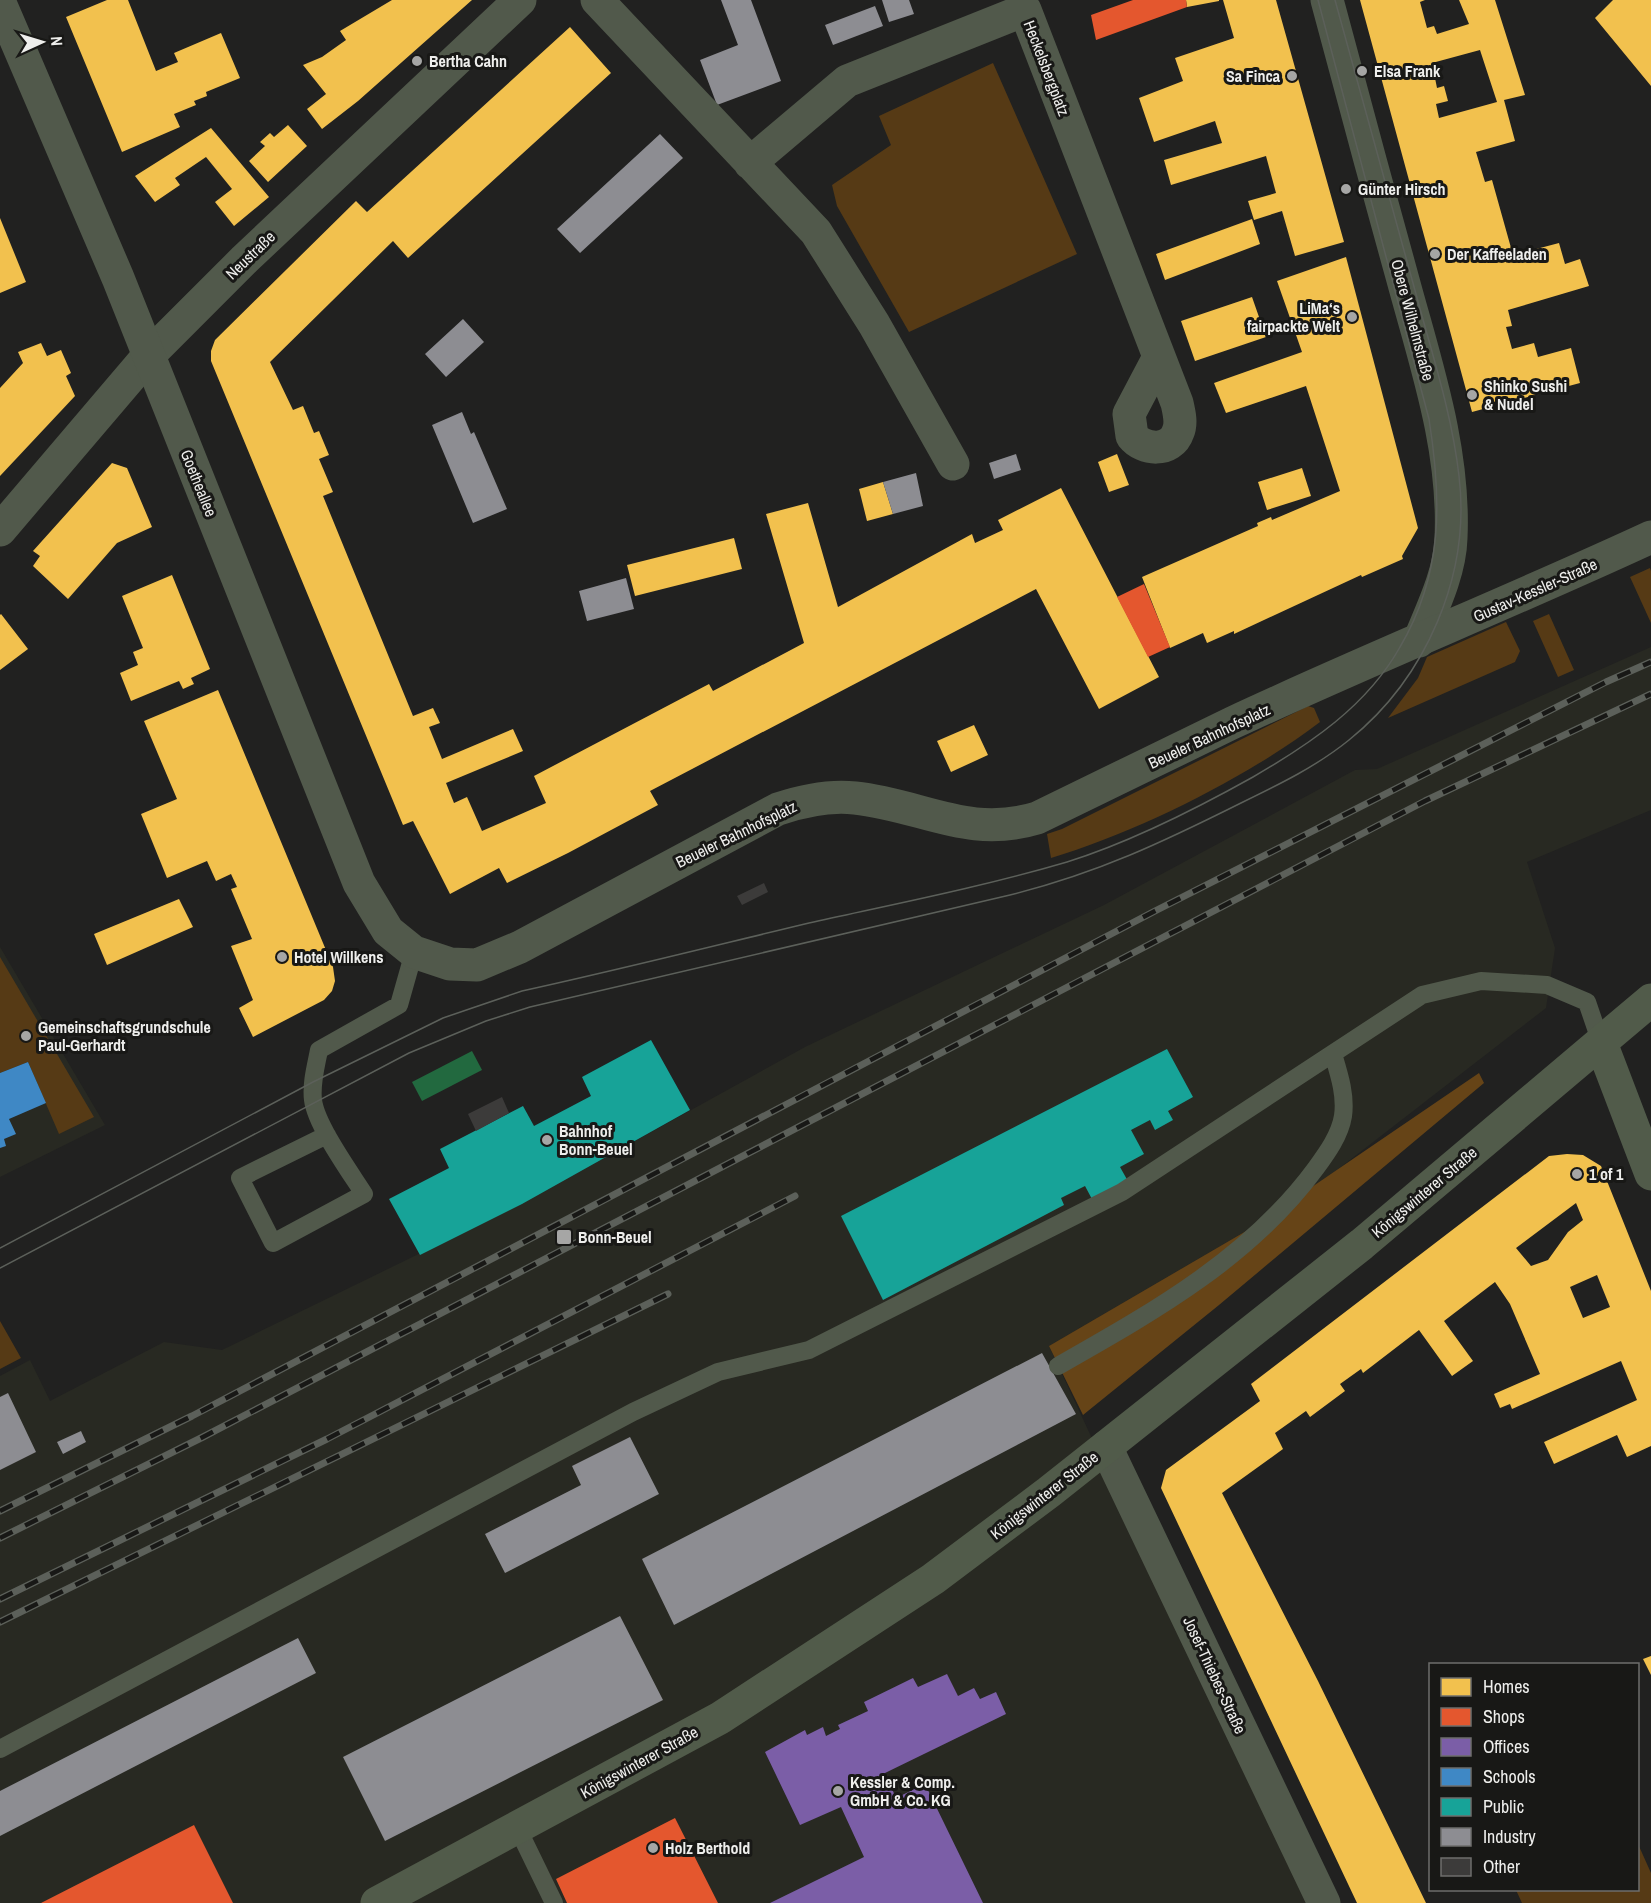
<svg xmlns="http://www.w3.org/2000/svg" width="1651" height="1903" font-family="'Archivo Narrow',sans-serif">
  <style>
    .built { fill: #282922 }
    .green { fill: #563a15 }
    .forest { fill: #664417 }
    .water { fill: #22693f }
    .homes { fill: #f2c14e; fill-rule: evenodd }
    .shops { fill: #e4572e }
    .offices { fill: #7b5ea7 }
    .schools { fill: #3f88c5 }
    .public { fill: #17a398 }
    .industry { fill: #8d8d92 }
    .building { fill: #3c3b3a }
    .lines { fill: none; stroke-linecap: round; stroke-linejoin: round }
    .service { stroke: #51594b; stroke-width: 18 }
    .minor { stroke: #51594b; stroke-width: 33 }
    .tertiary { stroke: #51594b; stroke-width: 33 }
    .secondary { stroke: #515b4a; stroke-width: 33 }
    .tram { stroke: #5c605a; stroke-width: 1.5 }
    .rail-casing { stroke: #5c605a; stroke-width: 7 }
    .rail { stroke: #181816; stroke-width: 4.5; stroke-dasharray: 14; stroke-linecap: butt }
    .poi-dot { fill: #a6a6a5; stroke: #181816; stroke-width: 2 }
    .labels { text-anchor: middle; stroke-width: 6; stroke-linejoin: round; paint-order: stroke }
    .poi-label { font-size: 16px; font-weight: bold; fill: #eeeeec; stroke: #181816; text-anchor: start }
    .street-label { font-size: 16px; fill: #eeeeec; stroke: #181816 }
  </style>
  <rect width="100%" height="100%" fill="#212120"/>
  <path class="built" d="M1651,647V810L1527,862L1555,948L1546,1008L1337,1170L1253,1227L1049,1346L1308,1903H0V1376L30,1360L50,1401L164,1342L222,1350L521,1204L805,1047L1104,905L1355,770L1377,769Z
    M0,947L105,1125L0,1177Z"/>
  <path class="green" d="M993,63L1077,254L909,332L837,206L832,185L891,145L879,116Z
    M1650,568L1651,571V623L1630,577Z
    M1549,614L1574,670L1558,677L1533,621Z
    M1506,622L1520,651L1515,662L1388,718L1418,678L1427,657Z
    M1308,706L1314,708L1320,722C1246,778 1140,831 1051,858L1047,834L1062,829Z
    M0,957L94,1117L59,1134L28,1062L0,1073Z
    M0,1321L21,1358L0,1369Z
    M1638,1844L1651,1873V1903H1522L1516,1890H1638Z"/>
  <path class="forest" d="M1479,1073L1484,1083L1219,1305L1083,1415L1049,1346L1253,1227Z"/>
  <path class="water" d="M472,1051L482,1070L422,1101L412,1082Z"/>
  <path class="homes" d="M107,0H128L156,71L178,62L174,53L221,33L240,78L206,92L207,96L194,101L196,105L174,114L180,127L122,152L66,17Z
    M392,0H472L358,101L322,129L307,109L326,94L303,65L322,57L346,40L340,31Z
    M1186,0H1219V1L1187,7Z
    M1223,0H1276L1344,242L1295,256L1282,211L1254,220L1248,201L1276,193L1266,156L1171,185L1164,160L1222,143L1215,121L1154,142L1139,98L1183,81L1175,58L1234,38Z
    M1360,0H1425L1420,2L1427,28L1434,26L1437,34L1469,24L1459,0H1495L1525,95L1504,100L1515,141L1476,152L1485,182L1492,180L1513,255L1559,243L1565,264L1580,259L1589,286L1508,310L1512,326L1506,327L1512,349L1534,343L1538,357L1571,348L1580,383L1472,412ZM1480,50L1497,102L1439,118L1436,104L1448,101L1444,86L1437,88L1432,63Z
    M1613,0H1651V86L1595,18Z
    M570,27L611,73L408,258L393,241L270,362L293,410L303,406L314,433L319,431L329,455L319,459L333,492L323,496L413,716L433,708L440,723L429,727L442,759L513,729L523,751L446,783L454,803L467,797L482,831L546,803L534,776L709,684L713,691L804,643L766,514L808,503L838,607L972,534L975,543L1003,530L998,520L1061,488L1159,677L1099,709L1036,589L650,791L658,805L568,853L507,883L499,868L450,894L413,821L403,825L211,361V351L215,340L356,201L367,212Z
    M288,125L307,146L268,182L249,161L265,146L260,142L270,133L274,137Z
    M211,128L269,197L234,226L215,202L232,189L206,157L175,178L180,185L155,202L135,176Z
    M0,218L26,282L0,293Z
    M1252,219L1260,244L1165,280L1156,254Z
    M1346,257L1418,528L1402,556L1403,559L1362,577L1361,575L1234,634V631L1207,643L1203,633L1170,648L1142,577L1258,526L1257,523L1271,517L1272,520L1340,491L1306,386L1226,413L1214,383L1302,352L1277,281Z
    M1252,297L1266,337L1195,361L1181,321Z
    M41,343L47,356L61,350L71,373L66,376L75,396L0,476V388L23,363L18,352Z
    M1117,454L1129,485L1109,492L1098,462Z
    M112,463L127,468L152,527L117,543L68,599L33,566L40,556L33,551Z
    M1302,468L1311,496L1267,510L1258,482Z
    M883,482L893,514L867,521L859,489Z
    M734,538L742,569L635,596L627,565Z
    M172,575L210,669L191,678L194,684L183,689L179,681L131,701L120,673L138,665L133,652L143,648L122,596Z
    M1,614L28,649L0,670V615Z
    M218,690L333,967L335,981L332,991L324,1000L253,1037L239,1008L253,1000L231,946L252,939L231,889L237,887L231,874L216,881L207,861L167,878L141,814L177,799L144,721Z
    M974,725L988,755L951,772L937,741Z
    M179,899L193,927L107,965L94,934Z
    M1567,1154L1583,1155L1601,1166L1651,1291V1446L1627,1457L1617,1435L1554,1464L1544,1442L1637,1400L1621,1361L1512,1409L1510,1404L1500,1408L1494,1394L1540,1374L1510,1304L1495,1282L1444,1321L1473,1361L1452,1376L1419,1330L1363,1373L1361,1369L1340,1384L1345,1391L1310,1417L1306,1411L1275,1433L1283,1449L1222,1493L1318,1681L1426,1903H1357L1161,1488L1166,1470L1260,1401L1251,1384L1549,1156ZM1576,1203L1583,1220L1568,1232L1548,1260L1531,1266L1516,1248ZM1597,1275L1610,1307L1583,1318L1570,1287Z
    M1651,1656V1675L1643,1659Z"/>
  <path class="shops" d="M1133,0H1186L1187,7L1096,40L1091,15Z
    M1144,584L1170,647L1148,657L1117,597Z
    M675,1818L718,1903H567L556,1879Z
    M194,1825L233,1903H41Z"/>
  <path class="offices" d="M947,1674L958,1696L974,1688L980,1699L996,1692L1006,1714L885,1773L896,1798L925,1784L983,1903H770L864,1857L841,1807L800,1825L765,1752L805,1730L807,1735L823,1727L826,1736L840,1729L838,1725L868,1711L864,1702L913,1678L918,1687Z"/>
  <path class="schools" d="M28,1062L46,1103L9,1119L16,1134L4,1139L6,1146L0,1148V1073Z"/>
  <path class="public" d="M651,1040L690,1110L522,1204L420,1255L389,1199L449,1168L440,1149L523,1106L534,1126L591,1096L582,1077Z
    M1167,1049L1193,1097L1168,1111L1173,1120L1155,1130L1150,1120L1131,1130L1144,1154L1120,1167L1129,1183L1093,1201L1085,1186L1061,1198L1064,1205L883,1300L841,1216Z"/>
  <path class="industry" d="M721,0H751L781,81L717,105L700,60L738,45Z
    M882,0H909L914,14L889,22Z
    M875,6L883,26L833,45L825,25Z
    M660,134L683,158L580,253L557,229Z
    M463,319L484,342L446,377L425,354Z
    M462,412L471,434L474,432L507,509L473,523L432,425Z
    M1016,454L1021,470L994,479L989,463Z
    M916,473L923,506L893,514L883,482Z
    M626,578L634,609L587,621L579,591Z
    M1042,1353L1076,1414L674,1625L642,1559Z
    M8,1393L36,1452L0,1470V1397Z
    M81,1431L86,1442L63,1454L57,1442Z
    M630,1437L659,1494L505,1573L485,1534L581,1485L572,1466Z
    M620,1616L663,1700L385,1841L343,1757Z
    M298,1638L316,1673L0,1836V1791Z"/>
  <path class="building" d="M764,883L768,892L742,905L737,896Z
    M502,1097L509,1113L476,1131L468,1114Z"/>
  <g class="lines">
    <path class="service" d="M327,1135L240,1178L273,1243L364,1194C350,1172 316,1125 313,1100C311,1083 316,1066 319,1050L399,1005L414,952
      M1058,1366C1153,1312 1250,1258 1316,1168C1327,1153 1340,1135 1343,1116C1346,1095 1339,1074 1333,1054
      M0,1749L633,1412L718,1372L809,1350L1122,1192L1422,995L1481,981L1547,985L1587,1002L1601,1043
      M518,1829L554,1903"/>
    <path class="minor" d="M597,0L816,232L874,324L953,464
      M1327,0C1352,93 1377,187 1403,280C1426,365 1455,449 1451,538C1450,573 1432,609 1419,641
      M750,163L847,81L1025,10L1177,403C1179,412 1182,423 1178,432C1171,453 1143,450 1132,436L1129,414L1159,357
      M0,530L149,355L245,259L520,0
      M1106,1447L1324,1903"/>
    <path class="tertiary" d="M0,3L118,278L359,883L388,931L414,952L450,964L477,965L520,947L778,809C802,801 829,795 855,798C922,805 968,839 1037,818C1102,787 1167,754 1232,723C1371,658 1513,601 1651,537"/>
    <path class="secondary" d="M1601,1043L1651,1174
      M377,1903L720,1718L933,1579L1049,1492L1362,1244L1651,1000"/>
    <path class="tram" d="M0,1248L313,1082L443,1018L522,991C618,970 713,946 809,923C895,904 982,887 1067,862C1131,842 1194,810 1253,777C1310,744 1367,706 1400,647C1443,574 1442,501 1429,419L1318,0
      M0,1268L409,1053L486,1021L530,1007L1010,895C1098,873 1163,842 1243,802C1280,784 1317,766 1349,740C1426,678 1471,575 1459,476C1452,414 1432,354 1416,294C1389,196 1362,98 1335,0"/>
    <defs>
      <path id="rail" d="M0,1511L192,1416L1155,911L1606,682L1651,662
        M0,1538L203,1437L1425,801L1651,694
        M0,1599L327,1439L795,1196
        M0,1622L668,1294"/>
    </defs>
    <use href="#rail" class="rail-casing"/>
    <use href="#rail" class="rail"/>
  </g>
  <g class="poi-dot">
    <circle cx="417" cy="61" r="6"/>
    <circle cx="1362" cy="71" r="6"/>
    <circle cx="1292" cy="76" r="6"/>
    <circle cx="1346" cy="189" r="6"/>
    <circle cx="1435" cy="254" r="6"/>
    <circle cx="1352" cy="317" r="6"/>
    <circle cx="1472" cy="395" r="6"/>
    <circle cx="282" cy="957" r="6"/>
    <circle cx="26" cy="1036" r="6"/>
    <circle cx="547" cy="1140" r="6"/>
    <circle cx="1577" cy="1174" r="6"/>
    <rect x="556" y="1229" width="16" height="16" rx="3"/>
    <circle cx="838" cy="1791" r="6"/>
    <circle cx="653" cy="1848" r="6"/>
  </g>
  <g class="labels">
    <g class="poi-label">
      <text x="429" y="67">Bertha Cahn</text>
      <text x="1374" y="77">Elsa Frank</text>
      <text x="1280" y="82" text-anchor="end">Sa Finca</text>
      <text x="1358" y="195">Günter Hirsch</text>
      <text x="1447" y="260">Der Kaffeeladen</text>
      <text x="1340" y="314" text-anchor="end">LiMa‘s<tspan x="1340" dy="18">fairpackte Welt</tspan></text>
      <text x="1484" y="392">Shinko Sushi<tspan x="1484" dy="18">&amp; Nudel</tspan></text>
      <text x="294" y="963">Hotel Willkens</text>
      <text x="38" y="1033">Gemeinschaftsgrundschule<tspan x="38" dy="18">Paul-Gerhardt</tspan></text>
      <text x="559" y="1137">Bahnhof<tspan x="559" dy="18">Bonn-Beuel</tspan></text>
      <text x="1589" y="1180">1 of 1</text>
      <text x="578" y="1243">Bonn-Beuel</text>
      <text x="850" y="1788">Kessler &amp; Comp.<tspan x="850" dy="18">GmbH &amp; Co. KG</tspan></text>
      <text x="665" y="1854">Holz Berthold</text>
    </g>
    <g class="street-label">
      <text transform="translate(1047 68) rotate(69)" y="6">Heckelsbergplatz</text>
      <text transform="translate(250 255) rotate(-44)" y="6">Neustraße</text>
      <text transform="translate(1413 320) rotate(75)" y="6">Obere Wilhelmstraße</text>
      <text transform="translate(199 483) rotate(68)" y="6">Goetheallee</text>
      <text transform="translate(1535 590) rotate(-24)" y="6">Gustav-Kessler-Straße</text>
      <text transform="translate(1209 736) rotate(-25)" y="6">Beueler Bahnhofsplatz</text>
      <text transform="translate(736 834) rotate(-26)" y="6">Beueler Bahnhofsplatz</text>
      <text transform="translate(1424 1192) rotate(-40)" y="6">Königswinterer Straße</text>
      <text transform="translate(1044 1495) rotate(-38)" y="6">Königswinterer Straße</text>
      <text transform="translate(1215 1675) rotate(65)" y="6">Josef-Thiebes-Straße</text>
      <text transform="translate(639 1762) rotate(-29)" y="6">Königswinterer Straße</text>
    </g>
  </g>
  <rect x="1429" y="1663" width="210" height="228" fill="#181816" stroke="#6e6e6c" stroke-width="1.5"/>
  <rect x="1441" y="1678" width="30" height="18" fill="#f2c14e" stroke="#6e6e6c" stroke-width="1.5"/>
  <text x="1483" y="1693" font-size="18" fill="#eeeeec">Homes</text>
  <rect x="1441" y="1708" width="30" height="18" fill="#e4572e" stroke="#6e6e6c" stroke-width="1.5"/>
  <text x="1483" y="1723" font-size="18" fill="#eeeeec">Shops</text>
  <rect x="1441" y="1738" width="30" height="18" fill="#7b5ea7" stroke="#6e6e6c" stroke-width="1.5"/>
  <text x="1483" y="1753" font-size="18" fill="#eeeeec">Offices</text>
  <rect x="1441" y="1768" width="30" height="18" fill="#3f88c5" stroke="#6e6e6c" stroke-width="1.5"/>
  <text x="1483" y="1783" font-size="18" fill="#eeeeec">Schools</text>
  <rect x="1441" y="1798" width="30" height="18" fill="#17a398" stroke="#6e6e6c" stroke-width="1.5"/>
  <text x="1483" y="1813" font-size="18" fill="#eeeeec">Public</text>
  <rect x="1441" y="1828" width="30" height="18" fill="#8d8d92" stroke="#6e6e6c" stroke-width="1.5"/>
  <text x="1483" y="1843" font-size="18" fill="#eeeeec">Industry</text>
  <rect x="1441" y="1858" width="30" height="18" fill="#3c3b3a" stroke="#6e6e6c" stroke-width="1.5"/>
  <text x="1483" y="1873" font-size="18" fill="#eeeeec">Other</text>
  <g transform="translate(42 42) rotate(86)" stroke="#181816" stroke-width="4.5" paint-order="stroke">
  <path d="M0-4.5L10 22L0 15L-10 22Z" fill="#eeeeec"/>
  <text y="-9" font-size="16" font-weight="bold" text-anchor="middle" fill="#eeeeec">N</text>
  </g>
</svg>
